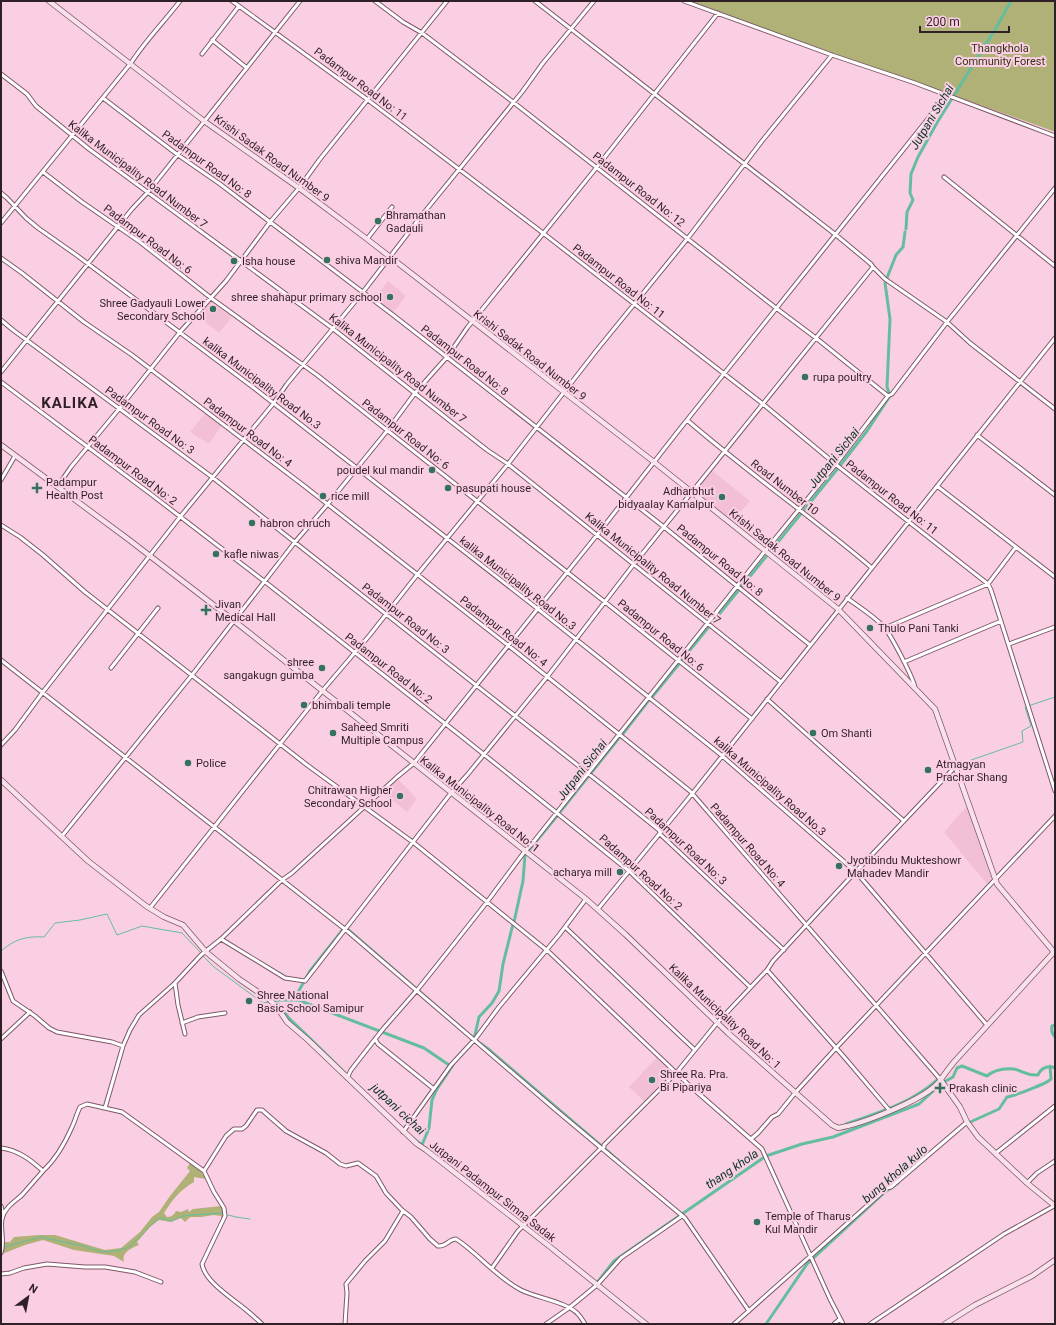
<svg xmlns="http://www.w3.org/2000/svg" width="1056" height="1325" font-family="Roboto,sans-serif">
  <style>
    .built { fill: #f3bfd7 }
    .green { fill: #afb176 }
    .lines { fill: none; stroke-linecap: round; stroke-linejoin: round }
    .stream { stroke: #65bd9f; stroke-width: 1 }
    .canal { stroke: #65bd9f; stroke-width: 3 }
    .street-casing { stroke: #7e586a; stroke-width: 5 }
    .secondary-casing { stroke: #7e586a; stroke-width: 6 }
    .street { stroke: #fff; stroke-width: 3 }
    .secondary { stroke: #fae2ed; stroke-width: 4.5 }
    .poi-dot { fill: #35725e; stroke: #fbcfe3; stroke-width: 1.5 }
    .labels { text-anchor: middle; stroke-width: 4; stroke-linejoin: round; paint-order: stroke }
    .park-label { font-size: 11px; fill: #343514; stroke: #fbcfe3 }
    .street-label { font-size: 11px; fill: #2f1f27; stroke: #fbcfe3 }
    .poi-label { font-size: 11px; fill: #2f1f27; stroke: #fbcfe3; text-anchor: start }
    .water-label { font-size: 12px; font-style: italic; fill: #083226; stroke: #fbcfe3 }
    .district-label { font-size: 15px; font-weight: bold; letter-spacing: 1px; fill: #2f1f27; stroke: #fbcfe3 }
  </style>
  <rect width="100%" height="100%" fill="#fbcfe3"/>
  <path class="built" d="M388,281L406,296L392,314L373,300Z
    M211,301L232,317L219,333L199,317Z
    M206,412L222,425L209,444L190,432Z
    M710,469L750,501L732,522L694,493Z
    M397,778L417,799L407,812L382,792Z
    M968,805L993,878L987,884L944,832Z
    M659,1055L677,1072L645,1102L629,1087Z"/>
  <path class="green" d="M686,1H1055V132C932,87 809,45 686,1Z
    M190,1163L199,1169L206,1179L194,1177V1182C179,1191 173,1199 164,1213L167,1217C171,1217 174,1215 176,1211L181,1212L188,1209L189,1212L193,1209L221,1206C224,1211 224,1215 221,1221V1216L214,1215L201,1217H191L189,1218L185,1222L181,1218L171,1222L159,1220L150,1227L137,1242L139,1245C131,1248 121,1253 124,1262L114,1256L74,1250L43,1240L25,1245L2,1254L4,1242H10L14,1237L39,1235H55L105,1250L121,1248L140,1232L152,1217L159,1212L170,1196L190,1171L187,1168Z"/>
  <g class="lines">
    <path class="stream" d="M957,765L1023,742L1022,731L1031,726L1025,707L1055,697
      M930,791L947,773
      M1,951C15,939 26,936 44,937L55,923L80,920L107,914L117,935L142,926L182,933L201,953
      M203,956L214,967L263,1003L269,1002
      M228,1215L236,1217L250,1219
      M4,1247L41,1237L83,1246L97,1251L109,1252L120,1250L129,1247L138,1239L154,1222L160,1218L171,1221L183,1216L193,1215L223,1213"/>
    <path class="canal" d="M906,229L907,212L913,200L910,193L911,174L918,157L938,121L996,28L1011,1
      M681,661L839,467L867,431L890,396L887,387L890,319L885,283L896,255L903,247L905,232
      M652,697L679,664
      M622,735L649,700
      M560,812L619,738
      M514,922L523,881L525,855L557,816
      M274,1000H298L297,994L310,971L345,927L465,1031
      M274,1000C282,1007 286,1017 294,1023C311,1039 328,1056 345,1073
      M298,1000L424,1048L452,1067
      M1055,1025L1052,1026C1051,1031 1052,1034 1055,1037
      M474,1039L487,1048L619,1161
      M474,1039L479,1017L492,1003L499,991L503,964L513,924
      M944,1082L953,1077L957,1068L962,1066L987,1076C994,1070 1004,1068 1014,1069C1023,1071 1026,1076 1038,1075C1041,1068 1048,1065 1055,1068
      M968,1123L999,1109L1007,1097C1014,1096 1048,1083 1051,1079L1050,1066
      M846,1124C878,1113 912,1103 938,1079
      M414,1139L422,1145L429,1128L432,1100L437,1089L453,1065
      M596,1284L614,1261L766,1156L802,1144L833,1137L919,1104L941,1084
      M766,1324L807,1264L885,1192L898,1183"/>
    <defs>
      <path id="street" d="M232,1L368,100L543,233L763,404L839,467L988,584L991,590L1055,791
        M375,1L403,22L422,33L513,102L776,308L816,338L888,396
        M684,1L832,55L915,83L1055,136
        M212,40L247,68
        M202,54L239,6
        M1,74L27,94L36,106L89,149L332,328L487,450L508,464L781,682
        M103,98L178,155L220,184L393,315L664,527L810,645
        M43,172L82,202L140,242L211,298L317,375L605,602L752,719
        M944,177L1055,266
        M1,193L7,198L26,218L38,228L75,254L254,388L538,609L720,754L856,872L987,1025
        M1,223L131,63C145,41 164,22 180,1
        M367,239L392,207
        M1,258L22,273L84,322L132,355L303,485L514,650L690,791L940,1079
        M873,267L885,279L947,322L970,343L1055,409
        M1,320L13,330L212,477L613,793L659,830L661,835L784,950
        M1,372L132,209L148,192L300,1
        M1,382L152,495L264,581L461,736L629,871L750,987
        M687,420C747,472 812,517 872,568
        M977,435L1055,495
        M1,480L15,456
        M937,486L1016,547
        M57,487L71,467L119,409L180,332L226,281L270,222L299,188L320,159L447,1
        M1,525L20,537L43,555L85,592L307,765L414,843L549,952L689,1085L762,1149L830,1299L843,1324
        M847,598C859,607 874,616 884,627C891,635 914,679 915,688
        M885,628L988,584L1016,547L1055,577
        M1009,644L1055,627
        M1,660L346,930L557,1111L685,1218L749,1311
        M904,662L1001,621
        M111,668L158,608
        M767,699L904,821
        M1,745L15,730L43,692L180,517L273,404L287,384L363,292L422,215L522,92L543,63L594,1
        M62,836L192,675L295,542L327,505L387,431L415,393L447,357L467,328L597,167L718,13
        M150,908L280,744L323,690L369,636L417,575L508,464L596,351L688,238L762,141L832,55
        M598,909L692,794L1055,338
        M565,927L678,1034L695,1050
        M221,939L285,978L305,981L451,793L468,774L547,677L634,564L873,267L871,264L836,235L535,1
        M767,970L845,1058L890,1111
        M1,971L13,1001L35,1016L49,1028L57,1032L112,1042L123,1046L130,1030L139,1015L175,983L201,955L221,939L282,880L292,873L397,777L414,763L597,535L679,430L947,95
        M175,983L178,1005L185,1034
        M182,1023L198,1017L225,1013
        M1,1039L30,1012
        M375,1039L378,1044L434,1089
        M347,1078L351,1070L383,1029L418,989L446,954L487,902L525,851L531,845L765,551L836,464L888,396L892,394L947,322L1055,188
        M105,1108L123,1046
        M403,1132L451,1065L476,1038L499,1007L559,935L586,899
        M751,1139L758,1133L772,1117L778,1114L795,1093L836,1048L1055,816
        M1,1148C18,1150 31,1160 43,1171C56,1159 65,1143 72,1127C75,1121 77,1113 80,1107L87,1104L122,1112L204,1171L214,1192L224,1208L225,1216L202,1264C205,1282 232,1298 245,1309C251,1314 257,1319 262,1324
        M996,1153L1055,1106
        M204,1171L226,1136L234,1129H242L246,1126L257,1110H262L286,1131L326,1153L340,1164L346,1166L358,1163L376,1176L386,1193L402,1210L411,1217L430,1239L438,1246C446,1247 449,1239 456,1239C479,1254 496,1277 521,1290C537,1298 567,1302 578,1314C581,1317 583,1321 585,1324
        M1027,1183L1037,1173L1055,1161
        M1,1206L3,1214
        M1,1253C5,1242 0,1230 2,1219C4,1208 14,1202 22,1195C29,1187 36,1179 43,1171
        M492,1268L518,1231L600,1149L604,1147V1145L677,1072L717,1023L767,970L773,961L847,881L955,767
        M1,1274L10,1273L24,1268L47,1264L85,1267H105L135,1272L161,1282
        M345,1324L347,1293L346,1284L365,1261L385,1241L403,1211
        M546,1324L569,1308L597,1285L621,1258L682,1216
        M734,1324L887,1188L891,1187L967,1122
        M834,1324L840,1319
        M870,1324L1004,1234L1054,1206"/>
      <path id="secondary" d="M1,445L128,539L233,620L586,899L625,934L728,1033L832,1125L838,1128C862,1124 924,1100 939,1082C944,1075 949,1068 954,1062L1054,952L997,884L935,709L838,609L654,462L367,239L299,188L204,121L49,1
        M1,780L88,861L146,906L164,917L183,925L206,952L239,979L270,1000L277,1007L287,1022L308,1040L417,1144L426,1150L549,1246L646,1324
        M940,1079L960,1107L967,1122L978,1137L1027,1183L1055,1206
        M945,1324L975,1305L1032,1276L1055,1260"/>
    </defs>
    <use href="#street" class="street-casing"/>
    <use href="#secondary" class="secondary-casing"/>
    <use href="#street" class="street"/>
    <use href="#secondary" class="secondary"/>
  </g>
  <g class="poi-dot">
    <circle cx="378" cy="221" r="4"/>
    <circle cx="327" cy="260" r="4"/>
    <circle cx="234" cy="261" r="4"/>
    <circle cx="390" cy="297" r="4"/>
    <circle cx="213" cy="309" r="4"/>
    <circle cx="805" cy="377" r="4"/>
    <circle cx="432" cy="470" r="4"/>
    <path d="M35 482h4v4h4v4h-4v4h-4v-4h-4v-4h4z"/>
    <circle cx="448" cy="488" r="4"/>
    <circle cx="323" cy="496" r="4"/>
    <circle cx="722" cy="497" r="4"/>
    <circle cx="252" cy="523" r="4"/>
    <circle cx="216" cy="554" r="4"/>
    <path d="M204 604h4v4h4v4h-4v4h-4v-4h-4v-4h4z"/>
    <circle cx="870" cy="628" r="4"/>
    <circle cx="322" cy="668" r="4"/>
    <circle cx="304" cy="705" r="4"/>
    <circle cx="333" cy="733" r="4"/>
    <circle cx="813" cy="733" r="4"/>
    <circle cx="188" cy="763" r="4"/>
    <circle cx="928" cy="770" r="4"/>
    <circle cx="400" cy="796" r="4"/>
    <circle cx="839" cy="866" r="4"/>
    <circle cx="620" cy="872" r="4"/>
    <circle cx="249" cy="1001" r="4"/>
    <circle cx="652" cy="1080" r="4"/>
    <path d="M938 1082h4v4h4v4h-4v4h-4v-4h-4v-4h4z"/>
    <circle cx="757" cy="1222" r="4"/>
  </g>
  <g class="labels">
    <g class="park-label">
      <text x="1000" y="52">Thangkhola<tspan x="1000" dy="13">Community Forest</tspan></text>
    </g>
    <g class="street-label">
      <text transform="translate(361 84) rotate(37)" y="4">Padampur Road No: 11</text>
      <text transform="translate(272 158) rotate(36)" y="4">Krishi Sadak Road Number 9</text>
      <text transform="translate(207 164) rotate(36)" y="4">Padampur Road No: 8</text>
      <text transform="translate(138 174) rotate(37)" y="4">Kalika Municipality Road Number 7</text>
      <text transform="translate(639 189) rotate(38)" y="4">Padampur Road No: 12</text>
      <text transform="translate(148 239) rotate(37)" y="4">Padampur Road No: 6</text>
      <text transform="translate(619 281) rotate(38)" y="4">Padampur Road No: 11</text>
      <text transform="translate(530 355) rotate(38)" y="4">Krishi Sadak Road Number 9</text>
      <text transform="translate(465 360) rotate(38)" y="4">Padampur Road No: 8</text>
      <text transform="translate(398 368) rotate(38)" y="4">Kalika Municipality Road Number 7</text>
      <text transform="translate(262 383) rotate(37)" y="4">kalika Municipality Road No.3</text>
      <text transform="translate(150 420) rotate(36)" y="4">Padampur Road No: 3</text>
      <text transform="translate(248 432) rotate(37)" y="4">Padampur Road No: 4</text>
      <text transform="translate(406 434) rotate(38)" y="4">Padampur Road No: 6</text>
      <text transform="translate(133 470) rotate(37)" y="4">Padampur Road No: 2</text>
      <text transform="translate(785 487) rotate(38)" y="4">Road Number 10</text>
      <text transform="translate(892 497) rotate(38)" y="4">Padampur Road No: 11</text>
      <text transform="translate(785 555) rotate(39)" y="4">Krishi Sadak Road Number 9</text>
      <text transform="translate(720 560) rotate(39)" y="4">Padampur Road No: 8</text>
      <text transform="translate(653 568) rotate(39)" y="4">Kalika Municipality Road Number 7</text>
      <text transform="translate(518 583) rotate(38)" y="4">kalika Municipality Road No.3</text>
      <text transform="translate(406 618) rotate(38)" y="4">Padampur Road No: 3</text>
      <text transform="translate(504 631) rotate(38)" y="4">Padampur Road No: 4</text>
      <text transform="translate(661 635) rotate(39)" y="4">Padampur Road No: 6</text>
      <text transform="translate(389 668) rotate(38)" y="4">Padampur Road No: 2</text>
      <text transform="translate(770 786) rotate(41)" y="4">kalika Municipality Road No.3</text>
      <text transform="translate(480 804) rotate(38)" y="4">Kalika Municipality Road No: 1</text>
      <text transform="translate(748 845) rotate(49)" y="4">Padampur Road No: 4</text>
      <text transform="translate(686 846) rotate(43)" y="4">Padampur Road No: 3</text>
      <text transform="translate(641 872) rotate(42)" y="4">Padampur Road No: 2</text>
      <text transform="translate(725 1016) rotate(43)" y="4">Kalika Municipality Road No: 1</text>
      <text transform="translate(493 1191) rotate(38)" y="4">Jutpani Padampur Simna Sadak</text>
    </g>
    <g class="poi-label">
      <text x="386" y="219">Bhramathan<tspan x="386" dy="13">Gadauli</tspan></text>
      <text x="335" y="264">shiva Mandir</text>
      <text x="242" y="265">Isha house</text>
      <text x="382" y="301" text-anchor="end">shree shahapur primary school</text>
      <text x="205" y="307" text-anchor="end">Shree Gadyauli Lower<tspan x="205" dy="13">Secondary School</tspan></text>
      <text x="813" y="381">rupa poultry</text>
      <text x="424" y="474" text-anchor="end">poudel kul mandir</text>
      <text x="46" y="486">Padampur<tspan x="46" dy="13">Health Post</tspan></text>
      <text x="456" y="492">pasupati house</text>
      <text x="714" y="495" text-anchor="end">Adharbhut<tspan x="714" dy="13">bidyaalay Kamalpur</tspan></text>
      <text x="331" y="500">rice mill</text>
      <text x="260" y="527">habron chruch</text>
      <text x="224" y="558">kafle niwas</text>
      <text x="215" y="608">Jivan<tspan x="215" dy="13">Medical Hall</tspan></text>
      <text x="878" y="632">Thulo Pani Tanki</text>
      <text x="314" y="666" text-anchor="end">shree<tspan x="314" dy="13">sangakugn gumba</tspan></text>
      <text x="312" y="709">bhimbali temple</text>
      <text x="341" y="731">Saheed Smriti<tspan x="341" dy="13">Multiple Campus</tspan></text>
      <text x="821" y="737">Om Shanti</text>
      <text x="196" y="767">Police</text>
      <text x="936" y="768">Atmagyan<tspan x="936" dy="13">Prachar Shang</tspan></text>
      <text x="392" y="794" text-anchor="end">Chitrawan Higher<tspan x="392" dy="13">Secondary School</tspan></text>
      <text x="847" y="864">Jyotibindu Mukteshowr<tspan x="847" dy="13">Mahadev Mandir</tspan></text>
      <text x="612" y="876" text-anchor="end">acharya mill</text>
      <text x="257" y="999">Shree National<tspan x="257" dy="13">Basic School Samipur</tspan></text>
      <text x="660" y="1078">Shree Ra. Pra.<tspan x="660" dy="13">Bi Pipariya</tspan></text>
      <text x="949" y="1092">Prakash clinic</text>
      <text x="765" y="1220">Temple of Tharus<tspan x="765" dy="13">Kul Mandir</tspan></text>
    </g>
    <g class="water-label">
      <text transform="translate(932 117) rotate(-59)" y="4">Jutpani Sichai</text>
      <text transform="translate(834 458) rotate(-51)" y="4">Jutpani Sichai</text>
      <text transform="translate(582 770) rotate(-52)" y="4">Jutpani Sichai</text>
      <text transform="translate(398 1109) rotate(43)" y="4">jutpani cichai</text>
      <text transform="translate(732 1169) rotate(-34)" y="4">thang khola</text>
      <text transform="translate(895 1174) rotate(-41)" y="4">bung khola kulo</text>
    </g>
    <g class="district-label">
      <text x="70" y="408">KALIKA</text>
    </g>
  </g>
  <rect width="1056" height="1325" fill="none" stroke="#2f1f27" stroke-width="4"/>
  <g transform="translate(28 1297) rotate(32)" stroke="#fbcfe3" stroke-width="3" paint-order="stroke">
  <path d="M0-3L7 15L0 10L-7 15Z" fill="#2f1f27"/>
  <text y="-6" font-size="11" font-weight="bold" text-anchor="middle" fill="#2f1f27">N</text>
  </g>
  <path d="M920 26v6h89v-6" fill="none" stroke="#2f1f27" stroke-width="2"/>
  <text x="926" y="26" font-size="12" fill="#2f1f27" stroke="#fbcfe3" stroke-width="3" paint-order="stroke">200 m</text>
</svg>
